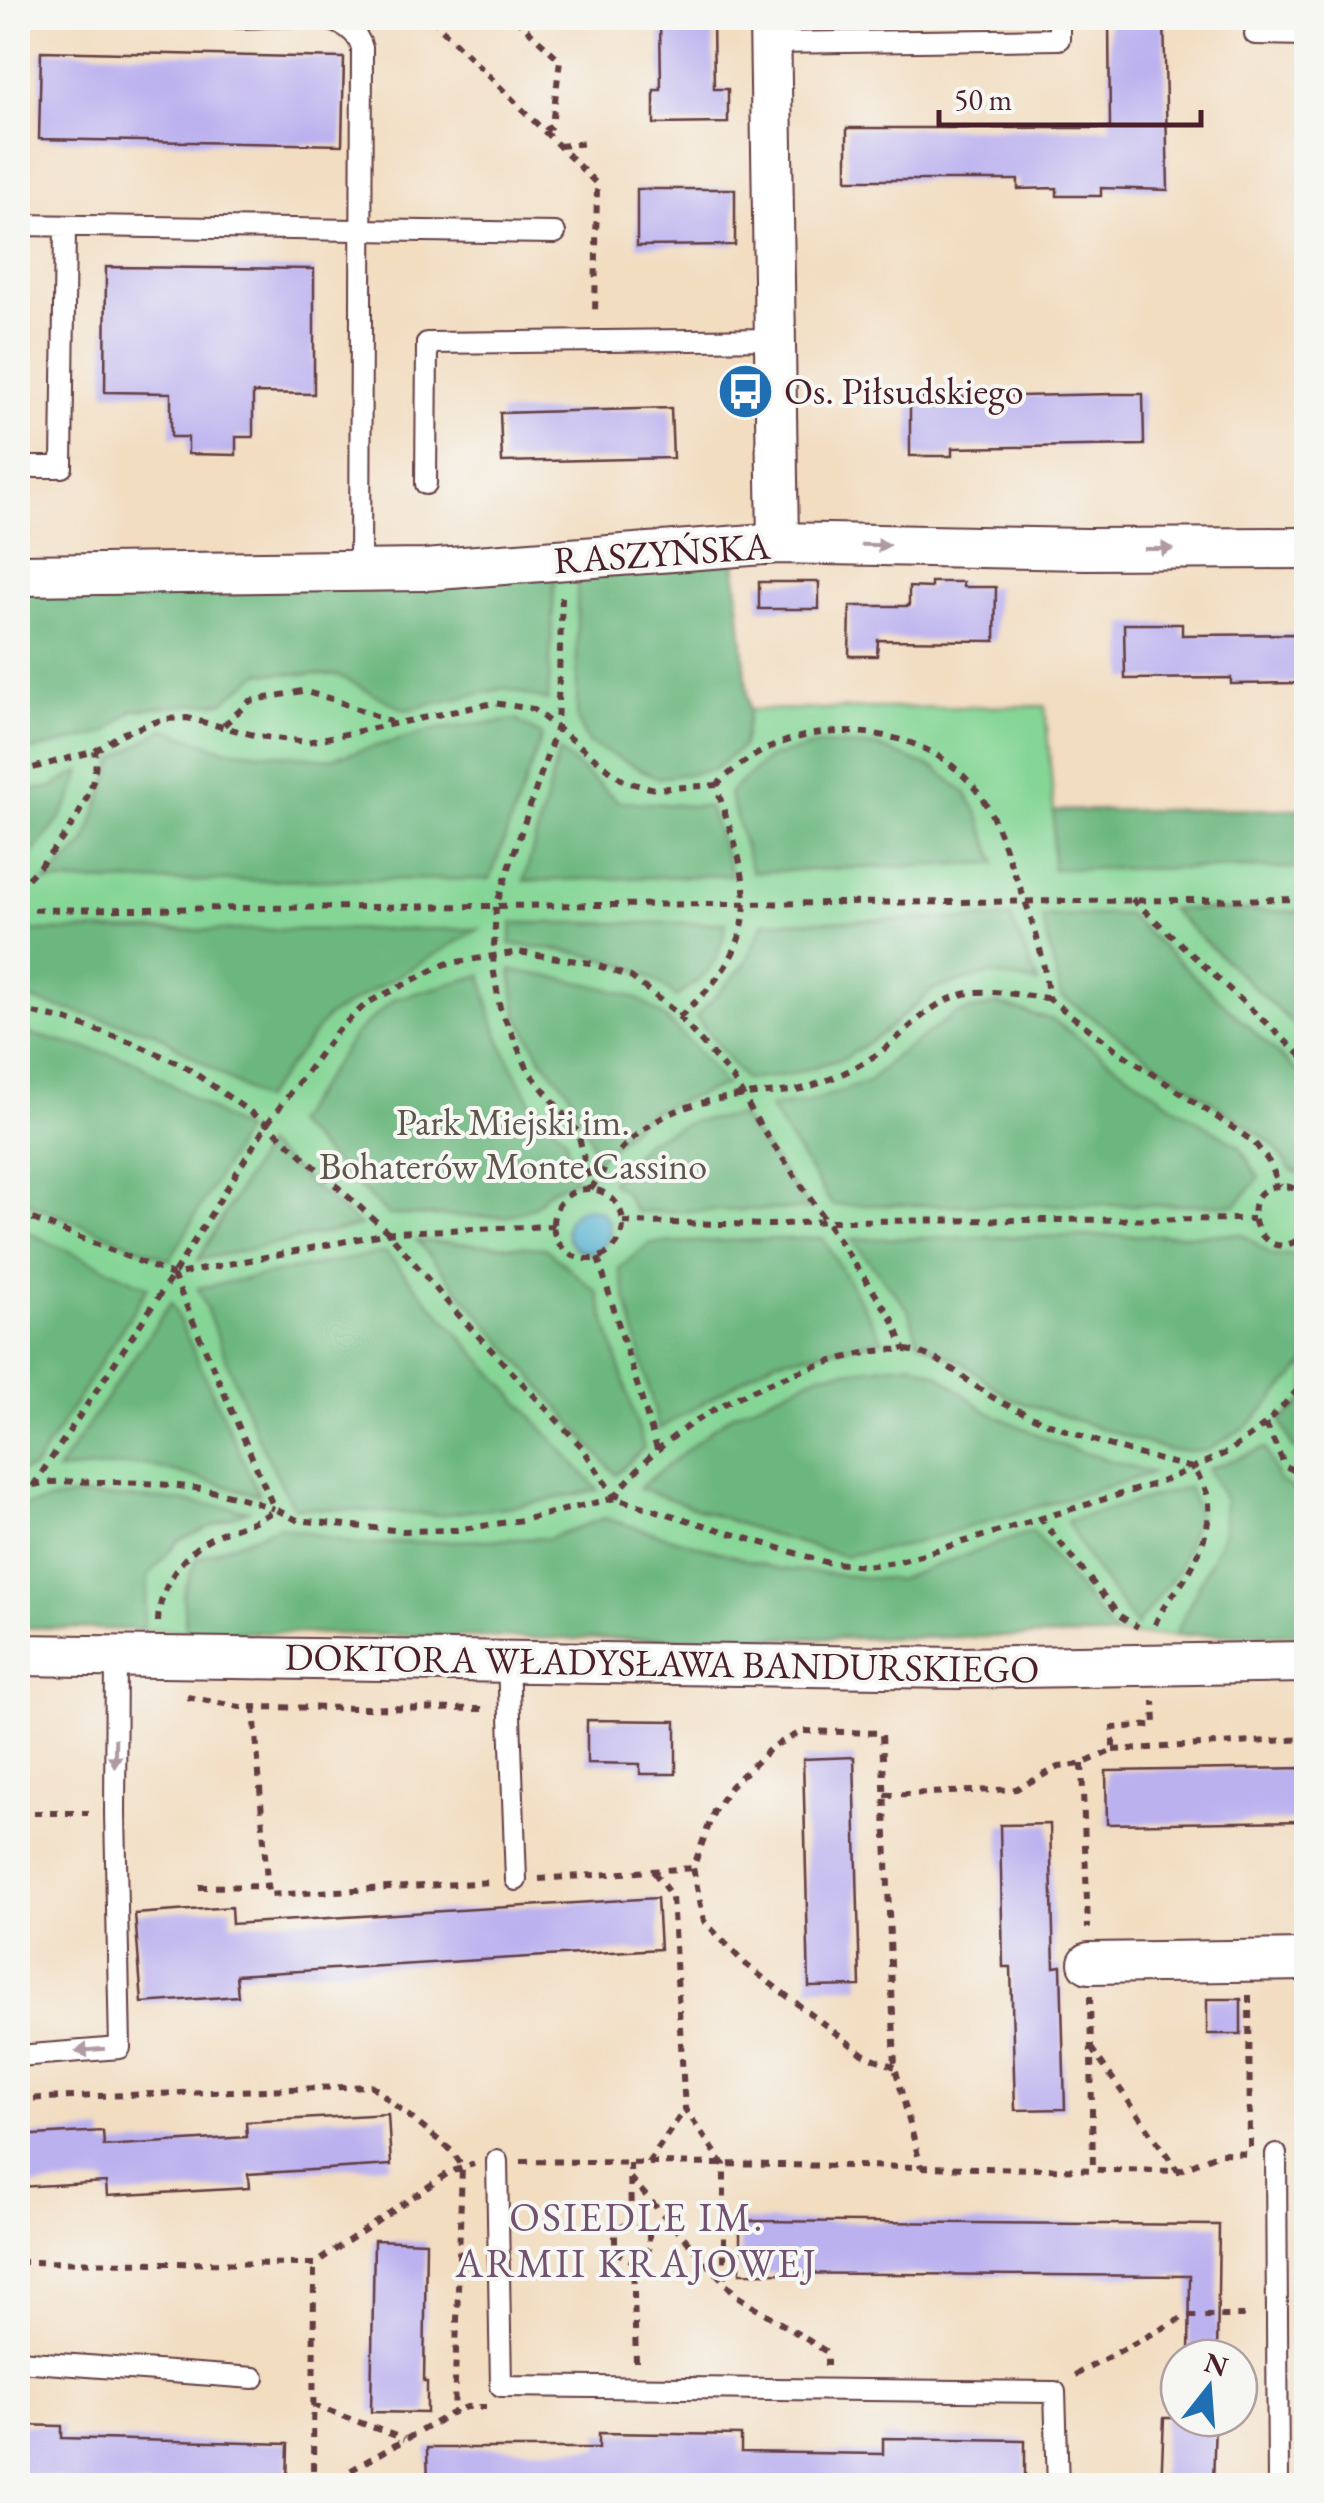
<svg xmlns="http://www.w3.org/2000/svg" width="1324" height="2503" font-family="'EB Garamond',serif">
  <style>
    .green { fill: #85d696; stroke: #687a60; stroke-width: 2.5 }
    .forest { fill: #6cb77f; stroke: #5b6b55; stroke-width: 2.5 }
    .water { fill: #50afce; stroke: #4d677c; stroke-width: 2.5 }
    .building { fill: #bbb1ef }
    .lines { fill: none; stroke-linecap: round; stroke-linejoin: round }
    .lane-casing { stroke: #633c42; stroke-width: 24 }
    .street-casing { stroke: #633c42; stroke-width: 44 }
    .path { stroke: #633c42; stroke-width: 6; stroke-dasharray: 8 8; stroke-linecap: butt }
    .lane { stroke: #fff; stroke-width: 20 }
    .street { stroke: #fff; stroke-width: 40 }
    .oneway { fill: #ae9aa0 }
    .labels { text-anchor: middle; stroke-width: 8; stroke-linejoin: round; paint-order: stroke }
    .poi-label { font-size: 38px; fill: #4a1f2b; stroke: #f6f6f2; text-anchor: start }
    .street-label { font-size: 38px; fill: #4a1f2b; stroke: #f6f6f2 }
    .park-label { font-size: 38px; fill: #5c564b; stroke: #f6f6f2 }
    .neighbourhood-label { font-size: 40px; letter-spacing: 2.5px; fill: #725270; stroke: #f6f6f2 }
  </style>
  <rect width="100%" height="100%" fill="#f6f6f2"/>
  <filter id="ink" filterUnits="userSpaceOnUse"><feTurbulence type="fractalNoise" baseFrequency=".01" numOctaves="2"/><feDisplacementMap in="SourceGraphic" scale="20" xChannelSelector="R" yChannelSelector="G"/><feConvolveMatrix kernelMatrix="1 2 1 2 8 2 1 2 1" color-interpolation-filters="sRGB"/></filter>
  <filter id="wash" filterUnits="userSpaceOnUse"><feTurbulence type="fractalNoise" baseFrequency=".0048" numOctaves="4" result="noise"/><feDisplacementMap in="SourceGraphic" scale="40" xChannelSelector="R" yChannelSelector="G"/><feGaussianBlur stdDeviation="2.25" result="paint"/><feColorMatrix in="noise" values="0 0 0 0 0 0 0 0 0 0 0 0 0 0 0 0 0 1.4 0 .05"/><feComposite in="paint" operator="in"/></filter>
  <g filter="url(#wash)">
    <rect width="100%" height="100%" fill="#f2ddc1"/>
    <path class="green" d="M735,562L749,710L1045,706L1054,811L1306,809V1634L648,1640L18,1627V594Z"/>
    <path class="forest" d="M735,562L749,710L743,746L713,770L658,778L588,743L577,719V569Z
      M555,570L548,701L505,688L405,710L337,675L259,673L223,702L133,710L106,733L18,754V585Z
      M516,720L542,736L490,879L45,882L85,844L115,759L164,729L223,749L330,759L438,729Z
      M821,744L876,746L936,769L966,793L977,811L996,863L752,872L729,793L768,758Z
      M559,751L618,801L709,807L732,875L524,881Z
      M81,771C71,812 45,839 18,870V791L49,788Z
      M1306,809V868L1052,869L1054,811Z
      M1170,909L1306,912V1036Z
      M1127,914L1306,1080V1176L1291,1170L1273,1144L1061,996L1042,917Z
      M1011,918L1038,983L990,974L934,989L885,1031L847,1057L788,1075L745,1080L696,1017L745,964L764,922Z
      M513,923H726C720,964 710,973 676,997C626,952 574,953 510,944Z
      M479,929L327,1017L262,1100L154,1032L18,997V964L29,931Z
      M511,970C547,977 619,985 648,1005C678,1027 702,1056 725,1085L647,1113L596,1161L589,1135L568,1090L541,1058L517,1013Z
      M482,975L491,1015L505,1052L531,1102L565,1137L575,1180L550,1190L534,1207L505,1217L388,1215L293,1123L355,1034L394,999Z
      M997,1004L1053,1020L1171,1104L1239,1146L1259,1178L1236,1205H832L769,1107L809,1102L868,1082L893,1058L955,1014Z
      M18,1031L133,1060L244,1131L170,1260L18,1199Z
      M740,1116L810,1209L635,1212L625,1193L611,1182L646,1141L693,1121Z
      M265,1145L360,1226L198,1260Z
      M18,1228L148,1287L34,1468L18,1473Z
      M1243,1234L1273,1256L1304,1253L1306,1250V1364L1250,1424L1206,1451H1170L1011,1399L961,1362L918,1341L908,1309L851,1239Z
      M823,1238L883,1340L775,1360L659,1429L619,1268L650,1243Z
      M417,1241L545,1248L597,1292L644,1448L616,1475Z
      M385,1252L598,1490L523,1505L438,1515L293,1507L257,1436L198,1288Z
      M171,1302L259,1495L144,1464L57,1471Z
      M910,1363L938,1374L986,1411L1065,1447L1153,1473L904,1546L844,1556L771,1535L639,1488L729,1416L821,1374Z
      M1306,1399V1460L1292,1446L1281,1421Z
      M1265,1448L1279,1481L1306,1496V1634L1175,1635L1223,1535L1225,1500L1208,1469Z
      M1188,1487L1198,1513L1178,1571L1136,1626L1088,1559L1067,1521Z
      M74,1496L164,1499L248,1510L178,1541L149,1575L142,1630L18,1627V1507Z
      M604,1518L778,1569L896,1580L1033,1531L1115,1636L567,1639L186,1631L183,1595L196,1559L279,1526L356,1544L549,1538Z"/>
    <path class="water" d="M566 1230a22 22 0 1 1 44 0a22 22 0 1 1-44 0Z"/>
    <g id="blocks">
      <path class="building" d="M660,18H713L714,89H728V123L654,124V90H661Z
        M1109,18H1164L1168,190L1101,188V196H1057V188L1018,189V180H847V128H1110Z
        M41,51L344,58L342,145L39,139Z
        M637,189H735V245L637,246Z
        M106,267L314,269V394L253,393V437H236V455L188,454V437H171V393L105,392Z
        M1115,394H1143L1144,445L952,448V456H910V398Z
        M671,408L673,458L502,462L500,413Z
        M759,582H819V609H759Z
        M931,582H963V587H996L995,641L878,640L877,656H849L850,606H909V587L931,588Z
        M1124,624H1182V635L1302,634L1303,683L1231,684V678L1125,679Z
        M587,1720L676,1721V1774H640V1764L587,1763Z
        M854,1757L860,1986L809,1987L803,1759Z
        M1306,1768V1821L1107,1824L1106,1771Z
        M1050,1824L1054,1967L1061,1966L1065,2109L1015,2110L1011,1967H1003L1000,1825Z
        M657,1898L660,1949L236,1975L238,1996L142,2003L135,1914L231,1907L232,1924Z
        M1207,1999H1241V2034H1207Z
        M388,2114L391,2165L248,2174L249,2188L107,2196L106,2182L18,2187V2136L103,2131L104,2146L247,2137L246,2122Z
        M740,2221L1219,2225L1217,2358H1189L1190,2276L740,2273Z
        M374,2240L426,2242L424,2382H427V2413L371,2412Z
        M1164,2418H1215L1213,2486H1161Z
        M18,2425L62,2426V2438L288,2444L287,2486H61V2478L18,2476Z
        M599,2433L741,2435V2452L883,2454V2438L1025,2440V2486H428L427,2448H599Z"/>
    </g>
  </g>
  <g filter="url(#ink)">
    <use href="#blocks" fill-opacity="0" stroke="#633c42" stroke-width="2.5"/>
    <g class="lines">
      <defs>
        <path id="lane" d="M238,18C274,18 351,5 362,48L360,571
          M1255,34L1306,35
          M771,43L1059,39V18
          M18,225L555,233
          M18,467H62L65,226
          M426,484L427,343L776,339
          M508,1662L516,1880
          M18,2056L120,2048L115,1813L116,1656
          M1276,2154L1278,2486
          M497,2161L501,2386L1055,2392L1058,2486
          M18,2361L254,2378"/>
        <path id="street" d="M770,18L778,543
          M18,575L425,570L778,543L1086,549L1306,548
          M18,1655L959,1668L1306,1662
          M1089,1963L1306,1960"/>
      </defs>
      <use href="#lane" class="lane-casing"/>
      <use href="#street" class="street-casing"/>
      <path class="path" d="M431,18L597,184L595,317
        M515,18L560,60L552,125L544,132
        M559,146L587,143
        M562,597L557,727L496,906L493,967L500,1008L529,1072L578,1132L591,1190
        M224,725L250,701L302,691L332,699L391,722
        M18,772L95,751L121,734L164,719L187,718L258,736L307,742L494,703L533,709L625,782L655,789L717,785
        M18,891C25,879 36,871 45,860C68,833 101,789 95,751
        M1132,899L1306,1060
        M18,910L1306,899
        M18,1010L63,1019L131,1042L183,1065L267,1124L389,1233L453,1309L582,1447L615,1498
        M679,1017C728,974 755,935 741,868C736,840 723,814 717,785C749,752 794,732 840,732C907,731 967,758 995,822C1002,838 1007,856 1014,872C1030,912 1045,955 1048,998L1121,1053L1254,1142L1269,1162L1280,1186
        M591,1189C632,1125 672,1103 747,1095C767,1092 790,1093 808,1087C834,1079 861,1066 883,1050C910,1029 929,1003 964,994C989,988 1022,996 1048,998
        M553 1224a35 35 0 1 1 70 0a35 35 0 1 1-70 0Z
        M1306,1199C1299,1190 1291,1185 1279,1186C1227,1189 1264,1279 1306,1232
        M18,1213L173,1275L393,1232L554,1226
        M623,1222L771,1225L826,1221L1253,1219
        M598,1258L658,1452
        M173,1275L274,1508
        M1266,1424L1285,1466L1306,1476
        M33,1486L173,1275L267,1124L338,1030L367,1003L445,964L518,952L590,963L631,977L673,1010L732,1077L758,1122L893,1320L905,1351
        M18,1490C41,1480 71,1481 96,1482C160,1482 213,1486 274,1509
        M615,1498C663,1426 755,1382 837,1360C862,1353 894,1345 920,1353C952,1363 975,1390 1005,1404C1065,1433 1127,1453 1193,1468C1200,1479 1208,1490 1209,1504C1211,1527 1197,1562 1184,1580C1173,1596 1159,1610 1154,1628
        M1039,1517L1120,1616L1138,1627
        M158,1622C159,1586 185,1549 217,1535C236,1526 259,1523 275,1509L297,1520L403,1531L456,1530L522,1520L615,1498L825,1562L865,1566L897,1562L1161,1482L1228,1452L1266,1424L1306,1381
        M187,1697L240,1707L484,1709
        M254,1707L268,1895L492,1882
        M1113,1750L1306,1739
        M1082,1764L1088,1928
        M885,1795L1016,1789L1059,1767L1082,1764L1113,1750V1728L1155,1725L1154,1701
        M18,1813H88
        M654,1872L672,1897L685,2109L724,2165V2282
        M539,1879L693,1868
        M199,1887L267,1886
        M1249,1995L1250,2147
        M1090,1996L1093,2170
        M1091,2048L1178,2171
        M895,2067L863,2054L745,1964L704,1921L693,1868L714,1811L731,1786L772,1747L803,1731L882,1733L895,2067L921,2167
        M18,2099L372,2086L453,2152L462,2166L454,2412
        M521,2161L1178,2171L1219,2153L1250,2154
        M630,2163L631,2220L649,2230V2249L631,2260L615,2252V2232L631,2220
        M648,2163L685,2109
        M630,2178L737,2296L827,2352V2366
        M633,2259L636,2362
        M18,2262L314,2264L450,2172L474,2164
        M1075,2375L1186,2316H1252
        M313,2405L404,2439
        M313,2486L314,2264
        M323,2486L454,2412L467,2407H486"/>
      <use href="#lane" class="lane"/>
      <use href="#street" class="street"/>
    </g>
    <defs><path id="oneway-solid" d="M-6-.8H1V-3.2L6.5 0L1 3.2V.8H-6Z" transform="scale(2.5)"/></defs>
    <g class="oneway">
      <use href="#oneway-solid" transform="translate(875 545) rotate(1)"/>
      <use href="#oneway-solid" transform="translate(1159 549)"/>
      <use href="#oneway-solid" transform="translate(115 1753) rotate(91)"/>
      <use href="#oneway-solid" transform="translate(90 2050) rotate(175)"/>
    </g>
  </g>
  <defs>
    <symbol id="bus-disc" viewBox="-11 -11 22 22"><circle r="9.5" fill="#1f6fb2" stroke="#f6f6f2"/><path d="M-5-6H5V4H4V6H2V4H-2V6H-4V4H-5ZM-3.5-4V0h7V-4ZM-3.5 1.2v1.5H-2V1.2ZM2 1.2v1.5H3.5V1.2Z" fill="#fff"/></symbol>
  </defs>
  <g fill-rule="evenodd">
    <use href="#bus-disc" x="714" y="360" width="63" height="63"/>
  </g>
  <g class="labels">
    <g class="poi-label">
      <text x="784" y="404">Os. Piłsudskiego</text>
    </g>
    <g class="street-label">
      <text transform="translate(662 553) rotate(-4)" y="13">RASZYŃSKA</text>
      <text transform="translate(662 1663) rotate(1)" y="13">DOKTORA WŁADYSŁAWA BANDURSKIEGO</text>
    </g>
    <g class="park-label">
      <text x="513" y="1135">Park Miejski im.<tspan x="513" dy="44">Bohaterów Monte Cassino</tspan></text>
    </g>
    <g class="neighbourhood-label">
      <text x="637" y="2231">OSIEDLE IM.<tspan x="637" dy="46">ARMII KRAJOWEJ</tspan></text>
    </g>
  </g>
  <rect width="1324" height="2503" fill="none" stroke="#f6f6f2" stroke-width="60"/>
  <g transform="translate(1209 2388) rotate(17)"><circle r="48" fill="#f6f6f2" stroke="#b1a0a2" stroke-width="2.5"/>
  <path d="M0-8L18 38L0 25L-18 38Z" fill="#1f6fb2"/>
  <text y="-15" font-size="28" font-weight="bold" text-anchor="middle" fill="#4a1f2b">N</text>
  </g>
  <path d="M939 110v15h262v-15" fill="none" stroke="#4a1f2b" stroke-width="5"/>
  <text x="954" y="110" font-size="30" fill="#4a1f2b" stroke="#f6f6f2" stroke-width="8" paint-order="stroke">50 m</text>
</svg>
